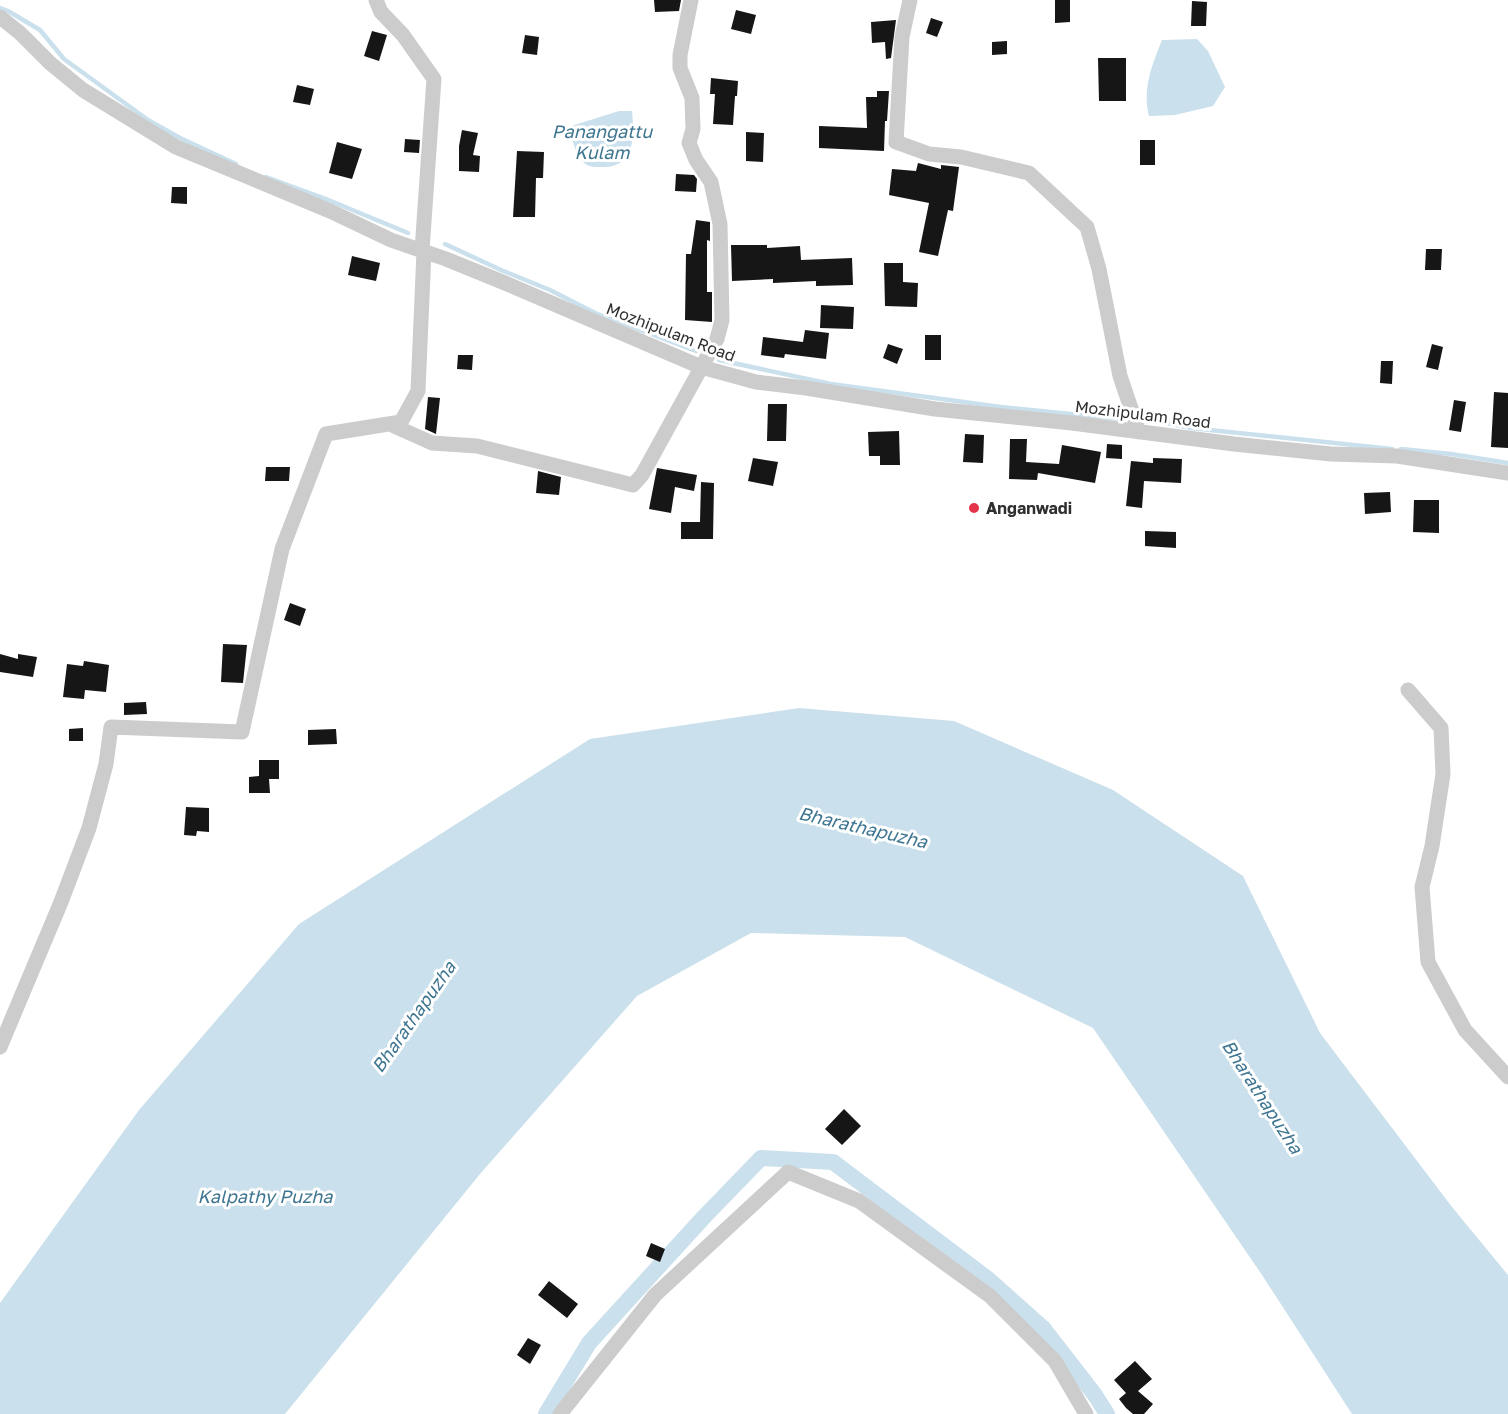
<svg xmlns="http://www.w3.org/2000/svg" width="1508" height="1414" font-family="'Golos Text',sans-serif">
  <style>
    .water { fill: #cae0ec }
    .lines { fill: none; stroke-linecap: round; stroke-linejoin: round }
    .stream { stroke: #cae0ec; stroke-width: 4.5 }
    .canal { stroke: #cae0ec; stroke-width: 16 }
    .building { fill: #161616 }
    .street { stroke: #ccc; stroke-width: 15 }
    .poi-dot { fill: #e3344c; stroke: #fff; stroke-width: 2 }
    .labels { text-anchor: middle; stroke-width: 6; stroke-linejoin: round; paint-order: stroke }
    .street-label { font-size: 16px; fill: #2f2f2f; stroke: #fff }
    .poi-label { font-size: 16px; font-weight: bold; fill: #2f2f2f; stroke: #fff; text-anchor: start }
    .water-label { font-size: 18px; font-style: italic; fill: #3e7590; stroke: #fff }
  </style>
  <rect width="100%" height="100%" fill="#fff"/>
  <path class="water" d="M1197,39L1208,51L1225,87L1213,106L1175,115L1149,116C1142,89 1152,65 1162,40Z
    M619,111H632C634,134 636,166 605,167C597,167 589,168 583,162C575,154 572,137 568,127Z
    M799,708L954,721L1113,790L1243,876L1320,1033L1452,1207L1508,1275V1414H1352L1262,1275L1093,1028L905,937L751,933L637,996L480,1174L285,1414H0V1303L139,1110L299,924L590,739Z"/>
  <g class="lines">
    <path class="stream" d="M0,8L8,11L40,30L64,59L148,120L180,138L236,164
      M266,177L326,199L408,233
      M445,244L501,270L550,290L595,313L696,351
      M719,360L831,384L1001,407L1120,419
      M1147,419L1191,428L1392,449
      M1401,449L1451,454L1508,463"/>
    <path class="canal" d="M546,1414L589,1343L703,1218L761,1158L833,1162L988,1279L1043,1328L1095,1395L1107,1414"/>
  </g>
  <path class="building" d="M654,0H681L679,11L655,12Z
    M1055,0H1070V22L1055,23Z
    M1192,1L1207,2L1206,26H1191Z
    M736,10L756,15L751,34L731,29Z
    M931,18L943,22L937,37L926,33Z
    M896,20L891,58L886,59L885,42L872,43L871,22Z
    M372,31L387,35L379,61L364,56Z
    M525,35L539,37L537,55L522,53Z
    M1007,41V54L992,55V42Z
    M1098,58H1126V101H1099Z
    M711,78L738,81L737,96H735L733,125L713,124L715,94H710Z
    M297,85L314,89L310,105L293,102Z
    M877,91H889L887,121H885L884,151L819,148V126L867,128L866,97H877Z
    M462,130L478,133L473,155L480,156L479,172L459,171V146Z
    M746,132L764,133L763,162L746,161Z
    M405,139L420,140L419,153L404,152Z
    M1140,140H1155V165H1140Z
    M337,142L362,149L352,179L329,173Z
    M517,151L544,152L543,178H536L535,217H513Z
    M918,163L941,169V165L959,167L953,211L948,210L938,256L919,252L929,203L889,195L892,169L916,171Z
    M676,174L694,175L697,179L696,192L675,191Z
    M172,187H187V204L171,203Z
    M696,220L710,222V241L707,240V292H712V322L685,320L686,254H691Z
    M731,245H767V248L800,246L801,260L852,258L853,285L816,286V281L773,283V279L732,281Z
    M1426,249H1442L1441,270H1425Z
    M352,256L380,263L376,281L348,275Z
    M884,263H903V282L918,283L917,307L885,306Z
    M821,305L854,307L853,329L820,328Z
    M805,330L829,333L826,359L785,354L784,358L761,355L763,337L803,342Z
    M925,335H941V360H925Z
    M888,344L903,349L897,364L883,358Z
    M1432,344L1443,347L1438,370L1426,367Z
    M458,355H473L472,370L457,369Z
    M1381,361H1393L1392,384L1380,383Z
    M1494,392L1508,393V448L1491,447Z
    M428,397L440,398L436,434L425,429Z
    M1454,400L1466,402L1461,432L1449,430Z
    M768,404H787L786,441H767Z
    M899,431L900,465H880V456H869L868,432Z
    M965,434L984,435L983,463L963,462Z
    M1010,439H1027L1026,462L1059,464L1062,445L1101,452L1095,483L1038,473L1037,480L1009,479Z
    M1107,444L1122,445V459L1106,458Z
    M753,458L778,462L773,486L748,481Z
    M1153,458L1182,459L1181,483L1144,481L1142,508L1126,506L1131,461L1153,463Z
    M266,467H290L289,481H265Z
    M657,468L697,475L694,491L675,487L671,513L649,509Z
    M538,471L561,477L559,495L536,493Z
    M701,482L714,483L713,539H681V522H700Z
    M1390,492L1391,512L1365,514L1364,493Z
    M1414,500H1439V533L1413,532Z
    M1145,531L1176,532V548L1145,546Z
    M290,603L306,609L300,626L284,620Z
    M223,644L247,645L243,683L221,682Z
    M0,654L18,659V654L37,657L33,677L0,672Z
    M84,661L109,665L106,692L85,690L84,699L63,697L67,664L83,666Z
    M146,702L147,714L124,715V703Z
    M83,728V741H69V729Z
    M336,729L337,744L308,745V730Z
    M259,760H279V779H269L270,793H249V777L259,776Z
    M186,807L209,808V832L197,831L196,836L184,835Z
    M844,1109L861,1126L842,1145L825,1129Z
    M651,1243L665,1249L660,1262L646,1256Z
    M549,1281L578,1304L567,1318L538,1295Z
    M528,1338L541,1345L530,1364L517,1355Z
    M1135,1361L1152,1379L1138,1391L1153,1404L1144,1414H1133L1126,1408L1119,1399L1126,1393L1114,1380Z"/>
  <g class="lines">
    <path class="street" d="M910,0L902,37L896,142L929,154L961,157L1029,173L1087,227L1099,269L1120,376L1139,432
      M0,17L20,33L50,63L83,90L176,147L330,211L391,240L446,259L505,283L701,367L756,382L806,388L935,409L1072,423L1234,444L1331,454L1397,456L1508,473
      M400,423L394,426L432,443L477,446L633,485L642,475L717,339L722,320L720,224L711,182L696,160L689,143L693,129L692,98L680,68V55L691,0
      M1408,690L1441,728L1443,774L1432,846L1422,887L1428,962L1465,1030L1508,1077
      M0,1047L61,902L89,828L106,764L111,727L242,732L282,549L326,434L401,422L418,391L424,251L422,250L434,79L403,35L381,12L376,0
      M560,1414L655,1295L788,1172L859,1201L990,1296L1055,1361L1086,1414"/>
  </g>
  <circle class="poi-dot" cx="974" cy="508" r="6"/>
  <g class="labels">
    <g class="street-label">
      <text transform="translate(671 332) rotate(21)" y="6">Mozhipulam Road</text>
      <text transform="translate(1143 414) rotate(7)" y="6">Mozhipulam Road</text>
    </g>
    <g class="poi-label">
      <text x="986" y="514">Anganwadi</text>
    </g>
    <g class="water-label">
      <text x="602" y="138">Panangattu<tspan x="602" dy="21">Kulam</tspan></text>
      <text transform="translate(863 828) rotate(13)" y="6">Bharathapuzha</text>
      <text transform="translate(414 1017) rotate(-55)" y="6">Bharathapuzha</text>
      <text transform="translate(1262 1097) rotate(57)" y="6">Bharathapuzha</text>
      <text x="265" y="1203">Kalpathy Puzha</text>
    </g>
  </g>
</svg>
